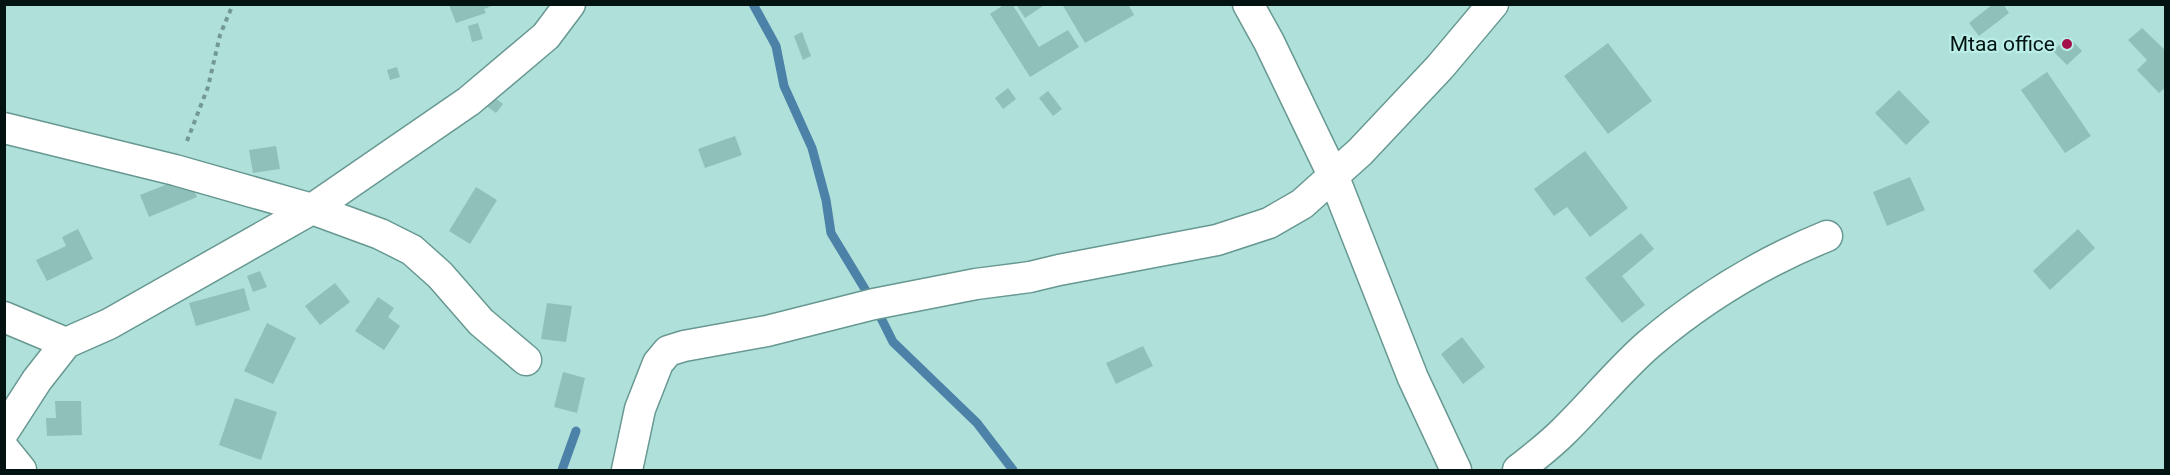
<svg xmlns="http://www.w3.org/2000/svg" width="2170" height="475" font-family="Roboto,sans-serif">
  <style>
    .lines { fill: none; stroke-linecap: round; stroke-linejoin: round }
    .stream { stroke: #4c81a8; stroke-width: 9 }
    .building { fill: #8fc0b9 }
    .minor-casing { stroke: #679891; stroke-width: 33 }
    .path { stroke: #739994; stroke-width: 4; stroke-dasharray: 4.5 4.5; stroke-linecap: butt }
    .minor { stroke: #fff; stroke-width: 30 }
    .poi-dot { fill: #a40f4b; stroke: #bbeee7; stroke-width: 2 }
    .labels { text-anchor: middle; stroke-width: 4.5; stroke-linejoin: round; paint-order: stroke }
    .poi-label { font-size: 21px; fill: #021311; stroke: #bbeee7; text-anchor: end }
  </style>
  <rect width="100%" height="100%" fill="#afe1da"/>
  <g class="lines">
    <path class="stream" d="M753,4L776,46L784,86L812,148L826,200L831,233L874,304L893,342L977,423L1013,470
      M562,470L576,431"/>
  </g>
  <path class="building" d="M1005,4H1012L1039,47L1068,30L1079,47L1030,77L990,14Z
    M1016,4H1046L1025,18Z
    M1062,4H1128L1134,15L1085,43Z
    M1993,4H2003L2009,13L1979,36L1969,23Z
    M449,5H494L484,9L486,13L456,23Z
    M478,23L483,39L472,42L468,26Z
    M2142,28L2166,51V87L2159,93L2137,70L2147,60L2128,40Z
    M802,32L811,56L803,60L794,36Z
    M2068,36L2082,51L2067,65L2053,51Z
    M1608,43L1652,101L1608,134L1564,76Z
    M397,67L400,77L390,80L387,70Z
    M2047,72L2091,136L2065,153L2021,90Z
    M1008,88L1016,99L1003,109L995,98Z
    M1899,90L1930,122L1906,145L1875,113Z
    M1048,91L1062,109L1053,116L1039,98Z
    M491,95L503,104L496,113L484,104Z
    M735,136L742,155L705,168L698,149Z
    M276,146L280,169L253,173L249,150Z
    M1585,151L1628,208L1590,237L1567,207L1554,216L1534,189Z
    M188,176L197,197L149,217L140,195Z
    M1910,177L1925,210L1887,226L1873,192Z
    M476,187L497,200L470,244L449,231Z
    M78,229L93,259L47,281L36,260L66,246L62,237Z
    M2078,229L2095,248L2050,290L2033,271Z
    M1641,233L1654,249L1622,276L1645,305L1622,323L1585,278Z
    M260,271L267,287L253,292L247,276Z
    M335,283L350,302L320,325L305,306Z
    M244,288L250,310L196,326L189,303Z
    M378,297L394,308L388,317L400,326L384,350L355,331Z
    M547,303L572,306L566,342L541,339Z
    M267,323L296,338L273,384L244,371Z
    M1462,337L1485,367L1463,384L1441,354Z
    M1143,346L1153,366L1116,384L1106,363Z
    M563,372L585,378L577,413L554,407Z
    M235,398L277,412L261,460L219,445Z
    M55,401H81L82,435L47,436L46,418H56Z"/>
  <g class="lines">
    <defs>
      <path id="minor" d="M1248,4L1269,42L1333,175L1413,378L1456,470
        M4,128L175,170L312,209L380,234L412,250L440,275L481,322L526,360
        M4,317L66,343
        M4,431L37,380L66,343L109,324L312,209L469,101L546,36L570,4
        M4,449L21,470
        M627,470L640,409L658,363L668,351L684,346L767,331L874,304L976,284L1030,277L1059,270L1217,240L1269,223L1302,204L1360,152L1440,67L1493,4
        M1518,470C1533,458 1549,446 1563,432C1592,404 1618,371 1649,344C1702,299 1763,262 1827,236"/>
    </defs>
    <use href="#minor" class="minor-casing"/>
    <path class="path" d="M187,141L208,87L220,35L233,4"/>
    <use href="#minor" class="minor"/>
  </g>
  <circle class="poi-dot" cx="2067" cy="44" r="6"/>
  <g class="labels">
    <g class="poi-label">
      <text x="2055" y="51">Mtaa office</text>
    </g>
  </g>
  <rect width="2170" height="475" fill="none" stroke="#021311" stroke-width="12"/>
</svg>
